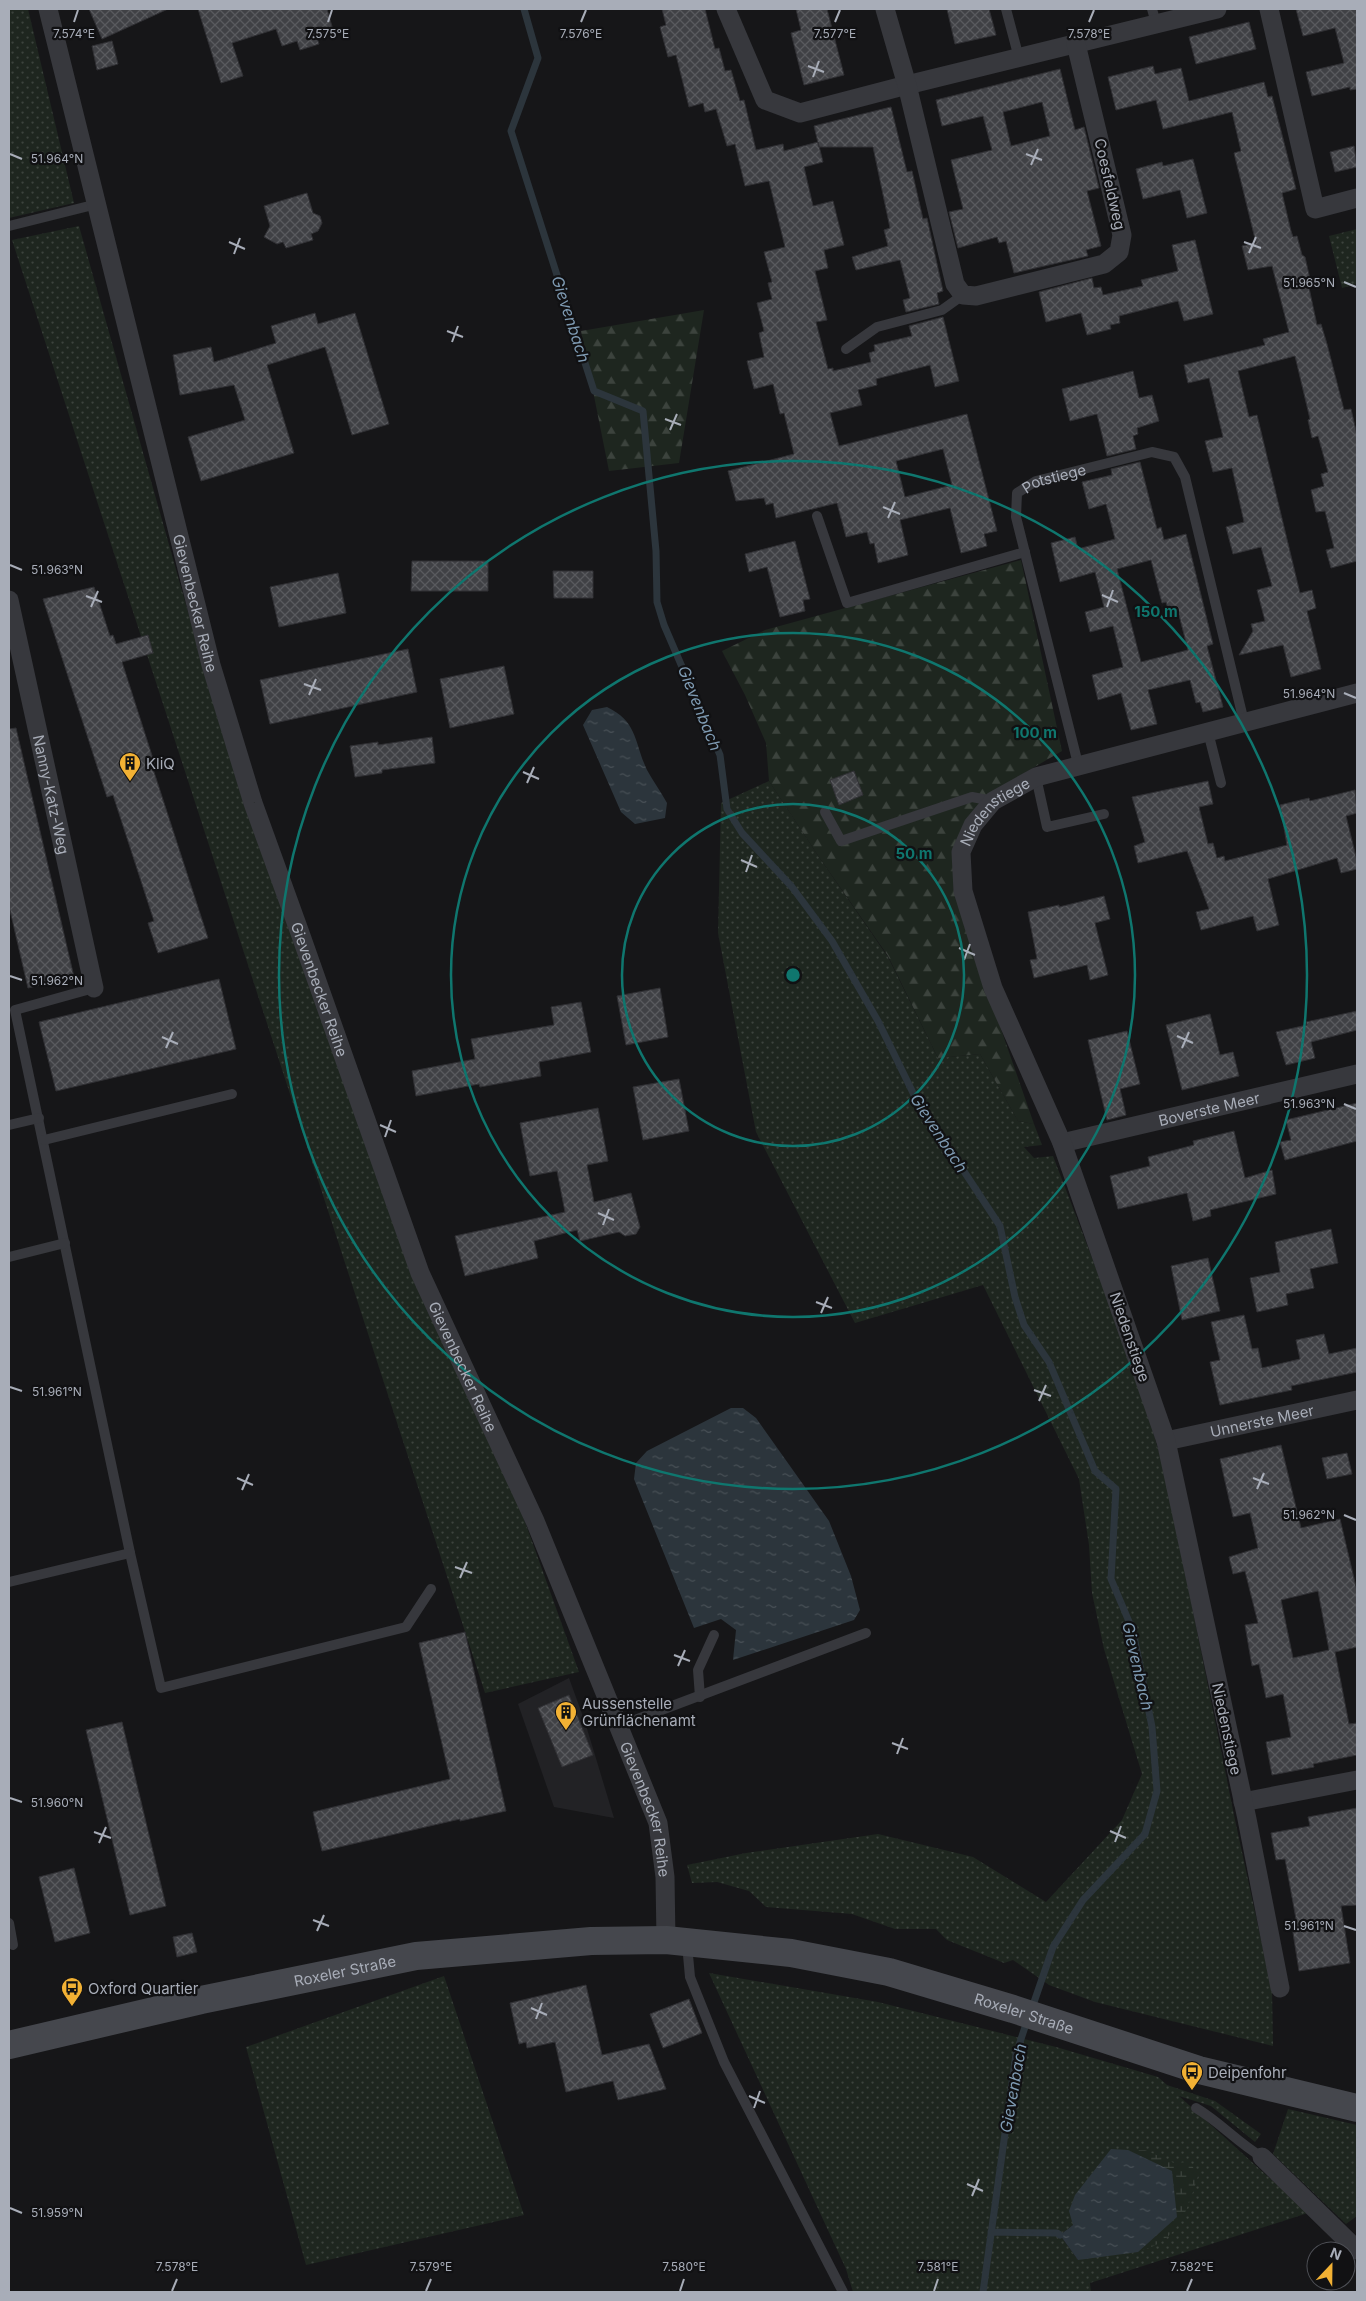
<svg xmlns="http://www.w3.org/2000/svg" width="1366" height="2301" font-family="Inter,sans-serif">
  <defs>
    <pattern id="grass-dots" width="8" height="8" patternUnits="userSpaceOnUse" patternTransform="scale(1.25)"><rect width="8" height="8" fill="#1e261f"/><path d="M2 2h.1M6 6h.1" fill="none" stroke="#3c433d" stroke-width="1.8" stroke-linecap="round"/></pattern>
    <pattern id="forest-firs" width="22" height="20" patternUnits="userSpaceOnUse" patternTransform="scale(1.25)"><rect width="22" height="20" fill="#1e261f"/><path d="M5 1l3.5 6h-7zM16 11l3.5 6h-7z" fill="#3c433d"/></pattern>
    <pattern id="wetland-marsh" width="20" height="14" patternUnits="userSpaceOnUse" patternTransform="scale(1.25)"><rect width="20" height="14" fill="#1e261f"/><path d="M1 5h8M5 5V1M11 12h8M15 12V8" fill="none" stroke="#3c433d"/></pattern>
    <pattern id="water-ripples" width="26" height="14" patternUnits="userSpaceOnUse" patternTransform="scale(1.25)"><rect width="26" height="14" fill="#2c353c"/><path d="M2 4q2-2 4 0t4 0M15 11q2-2 4 0t4 0" fill="none" stroke="#485056"/></pattern>
    <pattern id="building-cross-hatch" width="8" height="8" patternUnits="userSpaceOnUse" patternTransform="scale(1.25)"><rect width="8" height="8" fill="#404145"/><path d="M0 0l8 8M0 8l8-8" fill="none" stroke="#595a5e"/></pattern>
  </defs>
  <rect width="100%" height="100%" fill="#161618"/>
  <path fill="#222225" d="M569,1678L585,1722L614,1818L554,1807L518,1704Z"/>
  <path fill="url(#grass-dots)" fill-rule="evenodd" d="M9,9H28L74,203L9,218Z
    M79,226L190,619L438,1328L506,1469L579,1672L485,1693L12,240Z
    M1357,229V284L1342,288L1329,236Z
    M769,781L819,857L888,957L938,1058L980,1054L1018,1121L1034,1124L1042,1145L1024,1147L1034,1158L1053,1156L1119,1328L1149,1416L1167,1482L1235,1820L1272,1990L1273,2046L1095,2002L1049,1985L1013,1960L1004,1963L947,1940L936,1929H895L852,1914L766,1907L749,1891L717,1882L692,1883L687,1865L746,1853L878,1834L973,1857L1046,1902L1122,1820L1142,1774L1104,1649L1092,1593L1089,1545L1079,1479L983,1285L855,1323L756,1132L718,933L721,803Z
    M709,1973L878,2002L1056,2047L1158,2077L1167,2085L1215,2101L1261,2134L1255,2142L1211,2106L1179,2096L1308,2213L1090,2283L1091,2292H853L846,2269ZM1073,2225L1078,2260L1060,2235Z
    M444,1976L524,2215L306,2265L246,2047Z
    M1288,2109L1357,2125V2216L1346,2224L1273,2154Z"/>
  <path fill="url(#forest-firs)" d="M704,310L679,463L609,471L581,331Z
    M1021,560L1062,751L990,793L955,850L987,989L1034,1124L1018,1121L980,1054L938,1058L888,956L819,857L769,781L766,743L745,695L722,651L765,630Z"/>
  <path fill="url(#wetland-marsh)" d="M1128,2150H1145L1174,2163L1190,2162L1198,2176C1186,2216 1175,2247 1129,2253L1123,2158Z"/>
  <path fill="url(#water-ripples)" d="M607,707C638,722 634,742 647,770C653,781 661,792 667,803L665,818L635,824L621,812L583,725L592,710Z
    M731,1408H743L756,1418L829,1521L851,1576L860,1610L854,1620L733,1660L736,1630L721,1619L694,1628L634,1479L636,1463L647,1451Z
    M1111,2149L1128,2150L1172,2171L1177,2217L1138,2252L1078,2260L1060,2235L1073,2225L1069,2211L1075,2195Z"/>
  <g fill="none" stroke-linecap="round" stroke-linejoin="round">
    <path stroke="#2c353c" stroke-width="7" d="M524,9L538,58L511,131L594,391L643,411L656,551L657,602L664,625L720,755L727,809L742,833L792,887L832,941L878,1021L915,1097L1000,1226L1015,1297L1024,1325L1049,1362L1095,1471L1116,1489L1111,1579L1133,1631L1152,1727L1157,1791L1145,1834L1083,1900L1053,1947L1032,2008
      M991,2232L1057,2233L1060,2235
      M983,2292L1016,2054L1028,2018"/>
  </g>
  <path fill="url(#building-cross-hatch)" stroke="#303034" fill-rule="evenodd" d="M89,9H168L102,39Z
    M198,9H327L333,30L316,35L319,44L300,50L297,41L282,46L276,29L232,43L243,76L221,83Z
    M662,9H705L715,49L719,48L725,71L731,70L740,101L744,100L756,150L783,144L784,151L818,142L823,162L804,167L813,206L833,201L844,245L824,250L828,268L815,271L827,320L816,322L828,369L833,368V371L871,362L869,353L875,351L874,345L912,336L909,326L943,317L959,381L935,387L930,365L876,379L877,385L858,390L862,405L830,413L839,446L967,414L997,531L984,534L987,546L961,553L950,508L900,520L908,555L878,563L874,543L870,544L867,532L846,537L837,503L776,518L773,503L766,505L764,498L736,501L728,471L794,454L784,413L780,414L773,384L754,389L747,361L764,357L759,333L764,331L757,303L772,299L768,283L772,282L764,252L785,247L769,181L745,186L735,144L727,146L716,109L705,112L703,103L689,107L676,55L668,57L660,27L666,25ZM943,449L952,485L905,497L896,461Z
    M796,9H827L844,75L804,85L791,33L801,30Z
    M947,9H989L996,35L955,44Z
    M1296,9H1357V89L1350,90V87L1312,96L1306,72L1344,63L1335,28L1303,36Z
    M1249,22L1256,49L1196,64L1189,37Z
    M112,41L118,64L97,70L92,46Z
    M1153,66L1155,74L1181,68L1189,101L1264,82L1268,97L1272,96L1296,189L1282,193L1291,231L1293,237L1297,236L1302,255L1305,257L1310,279L1308,283L1317,325L1321,324L1327,344L1344,410L1351,409L1357,435V561L1331,568L1326,550L1334,548L1325,511L1316,512L1311,490L1324,486L1321,474L1328,472L1318,436L1312,438L1308,420L1310,419L1295,356L1238,371L1249,417L1257,415L1300,593L1312,590L1316,608L1307,611L1321,669L1291,677L1283,645L1239,655L1253,631L1251,624L1265,621L1257,590L1272,586L1261,547L1233,554L1226,527L1244,522L1232,468L1213,472L1205,441L1223,437L1209,378L1188,383L1184,365L1265,345L1263,339L1289,332L1272,266L1248,270L1242,246L1256,243L1234,153L1241,151L1232,112L1163,129L1156,100L1116,110L1108,77Z
    M1060,69L1075,130L1084,127L1099,188L1087,191L1101,246L1086,250L1088,256L1014,273L1006,241L999,243L997,237L958,248L949,212L963,209L951,160L992,150L983,116L942,126L936,100ZM1042,102L1050,136L1011,146L1003,112Z
    M891,107L907,172L912,171L923,219L927,218L943,291L937,293L939,304L906,312L903,300L910,298L900,260L856,270L852,257L888,246L884,230L890,228L873,147H819L814,126Z
    M1354,146L1357,167L1335,172L1330,152Z
    M1193,159L1207,213L1187,218L1180,190L1143,199L1136,169L1162,162L1163,166Z
    M307,193L313,213L320,216L322,223L318,231L311,234L313,240L286,248L283,242L277,244L264,237L270,226L264,206Z
    M1195,240L1213,314L1184,321L1178,301L1119,316L1120,323L1110,325L1111,329L1087,335L1081,313L1046,322L1039,292L1092,278L1094,288L1101,287L1103,295L1143,286L1141,280L1178,271L1172,245Z
    M315,313L318,324L355,313L389,424L352,435L325,347L267,365L294,453L201,481L188,437L245,420L234,385L180,395L173,355L211,347L214,362L276,343L271,326Z
    M1133,371L1139,398L1152,395L1159,421L1137,428L1138,434L1133,436L1136,449L1107,456L1097,414L1070,421L1062,389Z
    M1140,462L1157,529L1161,527L1164,540L1186,534L1213,644L1207,646L1223,707L1203,712L1200,702L1196,703L1190,680L1148,690L1157,724L1131,730L1121,693L1098,700L1092,675L1123,667L1113,626L1090,632L1085,612L1104,607L1095,572L1060,582L1051,543L1075,537L1078,549L1115,539L1106,504L1089,509L1082,482L1112,475L1111,469ZM1151,560L1162,603L1166,602L1170,617L1179,615L1188,650L1141,662L1117,569Z
    M795,541L810,599L803,600L805,611L780,617L767,567L749,572L745,554Z
    M412,561H488V591H411Z
    M553,571H593V598H554Z
    M338,573L346,613L279,627L270,587Z
    M94,587L110,636L113,635L116,644L148,635L153,653L122,662L156,768L153,769L208,938L158,953L148,923L154,921L113,795L107,797L43,599Z
    M408,649L417,692L270,724L260,680Z
    M504,666L514,714L450,728L440,679Z
    M16,728L74,977L28,988L9,906V729Z
    M432,737L435,763L382,770V773L355,777L350,746L378,742V745Z
    M854,771L863,795L839,805L830,780Z
    M1208,781L1213,804L1199,807L1208,844L1213,843L1217,858L1224,856L1225,861L1287,845L1280,805L1309,798L1310,801L1355,790L1357,813L1346,816L1357,861V869L1341,873L1337,858L1268,879L1279,925L1257,931L1253,916L1201,930L1196,912L1209,909L1187,851L1138,863L1134,846L1145,842L1132,797Z
    M1104,896L1110,919L1095,923L1108,975L1090,980L1087,965L1034,978L1030,960L1037,959L1028,912L1059,905V907Z
    M219,979L236,1049L56,1091L39,1022Z
    M660,988L668,1037L626,1045L617,996Z
    M581,1002L591,1052L539,1062L541,1076L480,1087L479,1084L416,1096L412,1071L475,1059L471,1039L554,1025L551,1007Z
    M1357,1011V1030L1311,1042L1315,1058L1286,1065L1276,1032L1307,1025L1306,1022Z
    M1210,1014L1220,1055L1233,1052L1239,1076L1182,1090L1166,1025Z
    M1127,1031L1140,1084L1120,1089L1126,1115L1107,1120L1088,1040Z
    M679,1079L689,1131L643,1140L633,1087Z
    M1357,1103V1141L1285,1160L1280,1142L1291,1140L1286,1120Z
    M598,1108L608,1161L587,1165L594,1202L631,1193L640,1227L636,1234L625,1236L619,1232L580,1241L577,1230L534,1241L538,1258L465,1276L455,1236L565,1212L557,1171L530,1176L520,1123Z
    M1234,1131L1245,1178L1272,1170L1276,1194L1210,1210L1211,1216L1193,1221L1187,1193L1118,1209L1110,1176L1150,1166L1148,1157L1194,1145L1193,1141Z
    M1331,1229L1338,1263L1310,1269L1314,1288L1286,1294L1288,1305L1257,1312L1250,1278L1280,1272L1275,1242Z
    M1208,1258L1220,1311L1182,1320L1171,1266Z
    M1244,1315L1252,1349L1258,1348L1262,1368L1300,1359L1296,1340L1324,1334L1329,1354L1357,1348V1372L1291,1386L1292,1390L1220,1405L1210,1362L1220,1360L1211,1322Z
    M1281,1445L1301,1528L1340,1519L1357,1591V1647L1335,1652L1349,1724L1357,1723V1755L1313,1764L1314,1767L1272,1775L1266,1742L1291,1737L1283,1694L1266,1698L1259,1664L1252,1666L1245,1625L1258,1623L1245,1571L1233,1574L1229,1557L1258,1548L1250,1513L1233,1517L1220,1459ZM1318,1591L1329,1650L1293,1658L1281,1600Z
    M1347,1453L1352,1474L1327,1479L1322,1458Z
    M465,1632L506,1811L460,1821V1819L322,1851L313,1812L450,1779L419,1643Z
    M569,1695L593,1755L562,1767L538,1708Z
    M122,1722L166,1906L130,1915L86,1730Z
    M1357,1808V1905L1341,1906L1350,1963L1299,1971L1291,1920L1296,1919L1285,1859L1276,1860L1271,1833L1310,1826L1308,1817Z
    M74,1868L90,1933L55,1942L39,1877Z
    M192,1933L197,1952L177,1957L173,1937Z
    M586,1985L602,2055L649,2044L666,2089L618,2100L613,2081L566,2092L555,2042L527,2048L526,2042L519,2044L510,2003Z
    M689,1999L702,2033L663,2048L650,2014Z"/>
  <g fill="none" stroke-linecap="round" stroke-linejoin="round">
    <g stroke="#37383d" stroke-width="10">
      <path d="M1006,9L1019,58"/>
      <path d="M1152,9L1156,23"/>
      <path d="M9,226L97,204"/>
      <path d="M846,349L877,327L942,310L963,295"/>
      <path d="M817,516L847,603L1025,552"/>
      <path d="M1208,732L1221,783"/>
      <path id="s1" d="M1078,764L1016,517L1017,493L1036,481L1152,452L1174,457L1185,477L1244,722"/>
      <path d="M1036,777L1047,827L1104,814"/>
      <path d="M825,812L841,841L972,797L993,801"/>
      <path d="M94,988L15,1010L130,1553L161,1688L406,1627L431,1589"/>
      <path d="M9,1125L39,1118"/>
      <path d="M44,1140L232,1094"/>
      <path d="M9,1257L65,1243"/>
      <path d="M9,1582L130,1553"/>
      <path d="M700,1697L698,1670L714,1635"/>
      <path d="M619,1726L866,1633"/>
      <path d="M9,1923L13,1945"/>
      <path d="M687,1944L690,1977L724,2062L843,2292"/>
      <path d="M1196,2108C1220,2122 1238,2143 1262,2157"/>
    </g>
    <g stroke="#37383d" stroke-width="19">
      <path id="s2" d="M48,9L211,665L253,803L300,933L420,1273L535,1521L658,1823L665,1877L666,1940"/>
      <path d="M726,9L765,100L800,113L907,85L1217,9"/>
      <path d="M885,9L907,85L955,284L963,295L976,296L1104,264L1119,252L1122,235L1076,44"/>
      <path d="M1269,9L1315,209L1357,198"/>
      <path id="s3" d="M9,600L94,988"/>
      <path id="s4" d="M1062,1143L1357,1074"/>
      <path id="s5" d="M1166,1441L1357,1400"/>
      <path d="M1243,1802L1357,1780"/>
      <path id="s6" d="M1280,1988L1247,1819L1166,1441L1062,1143L993,988L963,891L961,852L973,825L993,801L1036,777L1357,693"/>
      <path d="M1262,2157L1357,2250"/>
    </g>
    <path stroke="#45474d" stroke-width="28" id="s7" d="M9,2045L201,2000L416,1956L591,1941L666,1940L791,1953L889,1972L1013,2009L1199,2070L1357,2108"/>
  </g>
  <path fill="none" stroke="#a8adb8" stroke-width="2" d="M74,22L78,10M328,22L332,10M581,22L586,10M835,22L840,10M1089,22L1094,10M808,66L824,72M813,77L819,61M10,154L22,159M1026,154L1042,160M1031,165L1038,149M229,242L245,249M1244,242L1261,248M1249,253L1256,237M234,254L240,238M1344,282L1356,287M447,331L463,337M452,342L458,326M665,419L681,425M670,430L677,414M883,507L900,514M888,518L895,502M10,565L22,570M1102,595L1118,602M86,596L102,602M91,607L98,591M1107,607L1113,590M304,684L321,690M1344,693L1356,698M309,695L316,679M523,772L539,779M527,783L534,767M741,860L757,867M746,872L752,855M959,948L975,955M964,960L970,944M10,976L22,980M1177,1036L1193,1043M162,1037L178,1044M166,1048L173,1032M1182,1048L1189,1032M1344,1104L1356,1109M380,1125L396,1132M385,1137L391,1120M598,1213L614,1220M603,1225L609,1209M816,1302L832,1308M821,1313L828,1297M10,1387L22,1391M1034,1390L1051,1396M1039,1401L1046,1385M237,1478L253,1485M1253,1478L1269,1484M1257,1489L1264,1473M242,1490L249,1474M1344,1515L1356,1520M455,1567L472,1573M460,1578L467,1562M674,1655L690,1661M678,1666L685,1650M892,1743L908,1749M897,1754L903,1738M10,1798L22,1802M1110,1831L1126,1838M94,1832L111,1838M1115,1842L1121,1826M99,1843L106,1827M313,1920L329,1926M1344,1926L1356,1930M317,1931L324,1915M531,2008L547,2015M536,2019L542,2003M749,2096L765,2103M754,2108L760,2091M967,2184L983,2191M972,2196L979,2179M10,2208L22,2213M172,2291L177,2279M426,2291L431,2279M680,2291L684,2279M934,2291L938,2279M1187,2291L1192,2279"/>
  <g fill="none" stroke="#0f766e" stroke-width="2.5">
    <circle cx="793" cy="975" r="171"/>
    <circle cx="793" cy="975" r="342"/>
    <circle cx="793" cy="975" r="514"/>
  </g>
  <defs>
    <g id="building-pin" transform="scale(1.125)"><path d="M0 17L-7.5 6A9.5 9.5 0 1 1 7.5 6Z" fill="#f2b134" stroke="#111113"/><path d="M-4-6H4V6H1V3H-1V6H-4ZM-2.5-4.3h1.7v1.8h-1.7ZM.8-4.3h1.7v1.8H.8ZM-2.5-1h1.7V.8h-1.7ZM.8-1h1.7V.8H.8Z" fill="#111"/></g>
    <g id="bus-pin" transform="scale(1.125)"><path d="M0 17L-7.5 6A9.5 9.5 0 1 1 7.5 6Z" fill="#f2b134" stroke="#111113"/><path d="M-5-6H5V4H4V6H2V4H-2V6H-4V4H-5ZM-3.5-4V0h7V-4ZM-3.5 1.2v1.5H-2V1.2ZM2 1.2v1.5H3.5V1.2Z" fill="#111"/></g>
  </defs>
  <g fill-rule="evenodd">
    <use href="#building-pin" x="130" y="763"/>
    <use href="#building-pin" x="566" y="1712"/>
    <use href="#bus-pin" x="72" y="1988"/>
    <use href="#bus-pin" x="1192" y="2072"/>
  </g>
  <g text-anchor="middle" dominant-baseline="central" stroke-width="4.5" stroke-linejoin="round" paint-order="stroke">
    <g font-size="15" fill="#a8adb8" stroke="#111113">
      <text transform="translate(1110 184) rotate(77)">Coesfeldweg</text>
      <text stroke="none"><textPath href="#s1" startOffset="319">Potstiege</textPath></text>
      <text stroke="none"><textPath href="#s2" startOffset="612">Gievenbecker Reihe</textPath></text>
      <text stroke="none"><textPath href="#s3" startOffset="199">Nanny-Katz-Weg</textPath></text>
      <text stroke="none"><textPath href="#s6" startOffset="1239">Niedenstiege</textPath></text>
      <text stroke="none"><textPath href="#s2" startOffset="1018">Gievenbecker Reihe</textPath></text>
      <text stroke="none"><textPath href="#s4" startOffset="151">Boverste Meer</textPath></text>
      <text transform="translate(1130 1337) rotate(71)">Niedenstiege</text>
      <text stroke="none"><textPath href="#s2" startOffset="1422">Gievenbecker Reihe</textPath></text>
      <text stroke="none"><textPath href="#s5" startOffset="98">Unnerste Meer</textPath></text>
      <text transform="translate(1227 1729) rotate(78)">Niedenstiege</text>
      <text stroke="none"><textPath href="#s2" startOffset="1902">Gievenbecker Reihe</textPath></text>
      <text stroke="none"><textPath href="#s7" startOffset="344">Roxeler Straße</textPath></text>
      <text stroke="none"><textPath href="#s7" startOffset="1034">Roxeler Straße</textPath></text>
    </g>
    <g font-size="15" fill="#a8adb8" stroke="#111113" text-anchor="start">
      <text x="146" y="763">KliQ</text>
      <text x="582" y="1703">Aussenstelle<tspan x="582" dy="17">Grünflächenamt</tspan></text>
      <text x="88" y="1988">Oxford Quartier</text>
      <text x="1208" y="2072">Deipenfohr</text>
    </g>
    <g font-size="16" font-style="italic" fill="#7f9bb3" stroke="#111113">
      <text transform="translate(571 319) rotate(72)">Gievenbach</text>
      <text transform="translate(700 708) rotate(68)">Gievenbach</text>
      <text transform="translate(939 1133) rotate(57)">Gievenbach</text>
      <text transform="translate(1138 1666) rotate(77)">Gievenbach</text>
      <text transform="translate(1013 2088) rotate(-80)">Gievenbach</text>
    </g>
  </g>
  <g font-size="12" text-anchor="middle" fill="#a8adb8" stroke="#111113" stroke-width="4.5" stroke-linejoin="round" paint-order="stroke">
    <text x="1089" y="38">7.578°E</text>
    <text x="74" y="38">7.574°E</text>
    <text x="328" y="38">7.575°E</text>
    <text x="581" y="38">7.576°E</text>
    <text x="835" y="38">7.577°E</text>
    <text x="57" y="163">51.964°N</text>
    <text x="1309" y="287">51.965°N</text>
    <text x="57" y="574">51.963°N</text>
    <text x="1309" y="698">51.964°N</text>
    <text x="57" y="985">51.962°N</text>
    <text x="1309" y="1108">51.963°N</text>
    <text x="57" y="1396">51.961°N</text>
    <text x="1309" y="1519">51.962°N</text>
    <text x="57" y="1807">51.960°N</text>
    <text x="1309" y="1930">51.961°N</text>
    <text x="57" y="2217">51.959°N</text>
    <text x="177" y="2271">7.578°E</text>
    <text x="431" y="2271">7.579°E</text>
    <text x="684" y="2271">7.580°E</text>
    <text x="938" y="2271">7.581°E</text>
    <text x="1192" y="2271">7.582°E</text>
  </g>
  <circle cx="793" cy="975" r="8" fill="#0f766e" stroke="#111113" stroke-width="2.5"/>
  <g font-size="15" text-anchor="middle" font-weight="bold" fill="#0f766e" stroke="#111113" stroke-width="4.5" stroke-linejoin="round" paint-order="stroke">
    <text x="1156" y="617">150 m</text>
    <text x="1035" y="738">100 m</text>
    <text x="914" y="859">50 m</text>
  </g>
  <rect width="1366" height="2301" fill="none" stroke="#a8adb8" stroke-width="20"/>
  <g transform="translate(1331 2266) rotate(22)"><circle r="24" fill="#111113" stroke="#4d4f55"/>
  <path d="M0-4L9 19L0 12L-9 19Z" fill="#f2b134"/>
  <text y="-8" font-size="14" font-weight="bold" text-anchor="middle" fill="#a8adb8">N</text>
  </g>
</svg>
